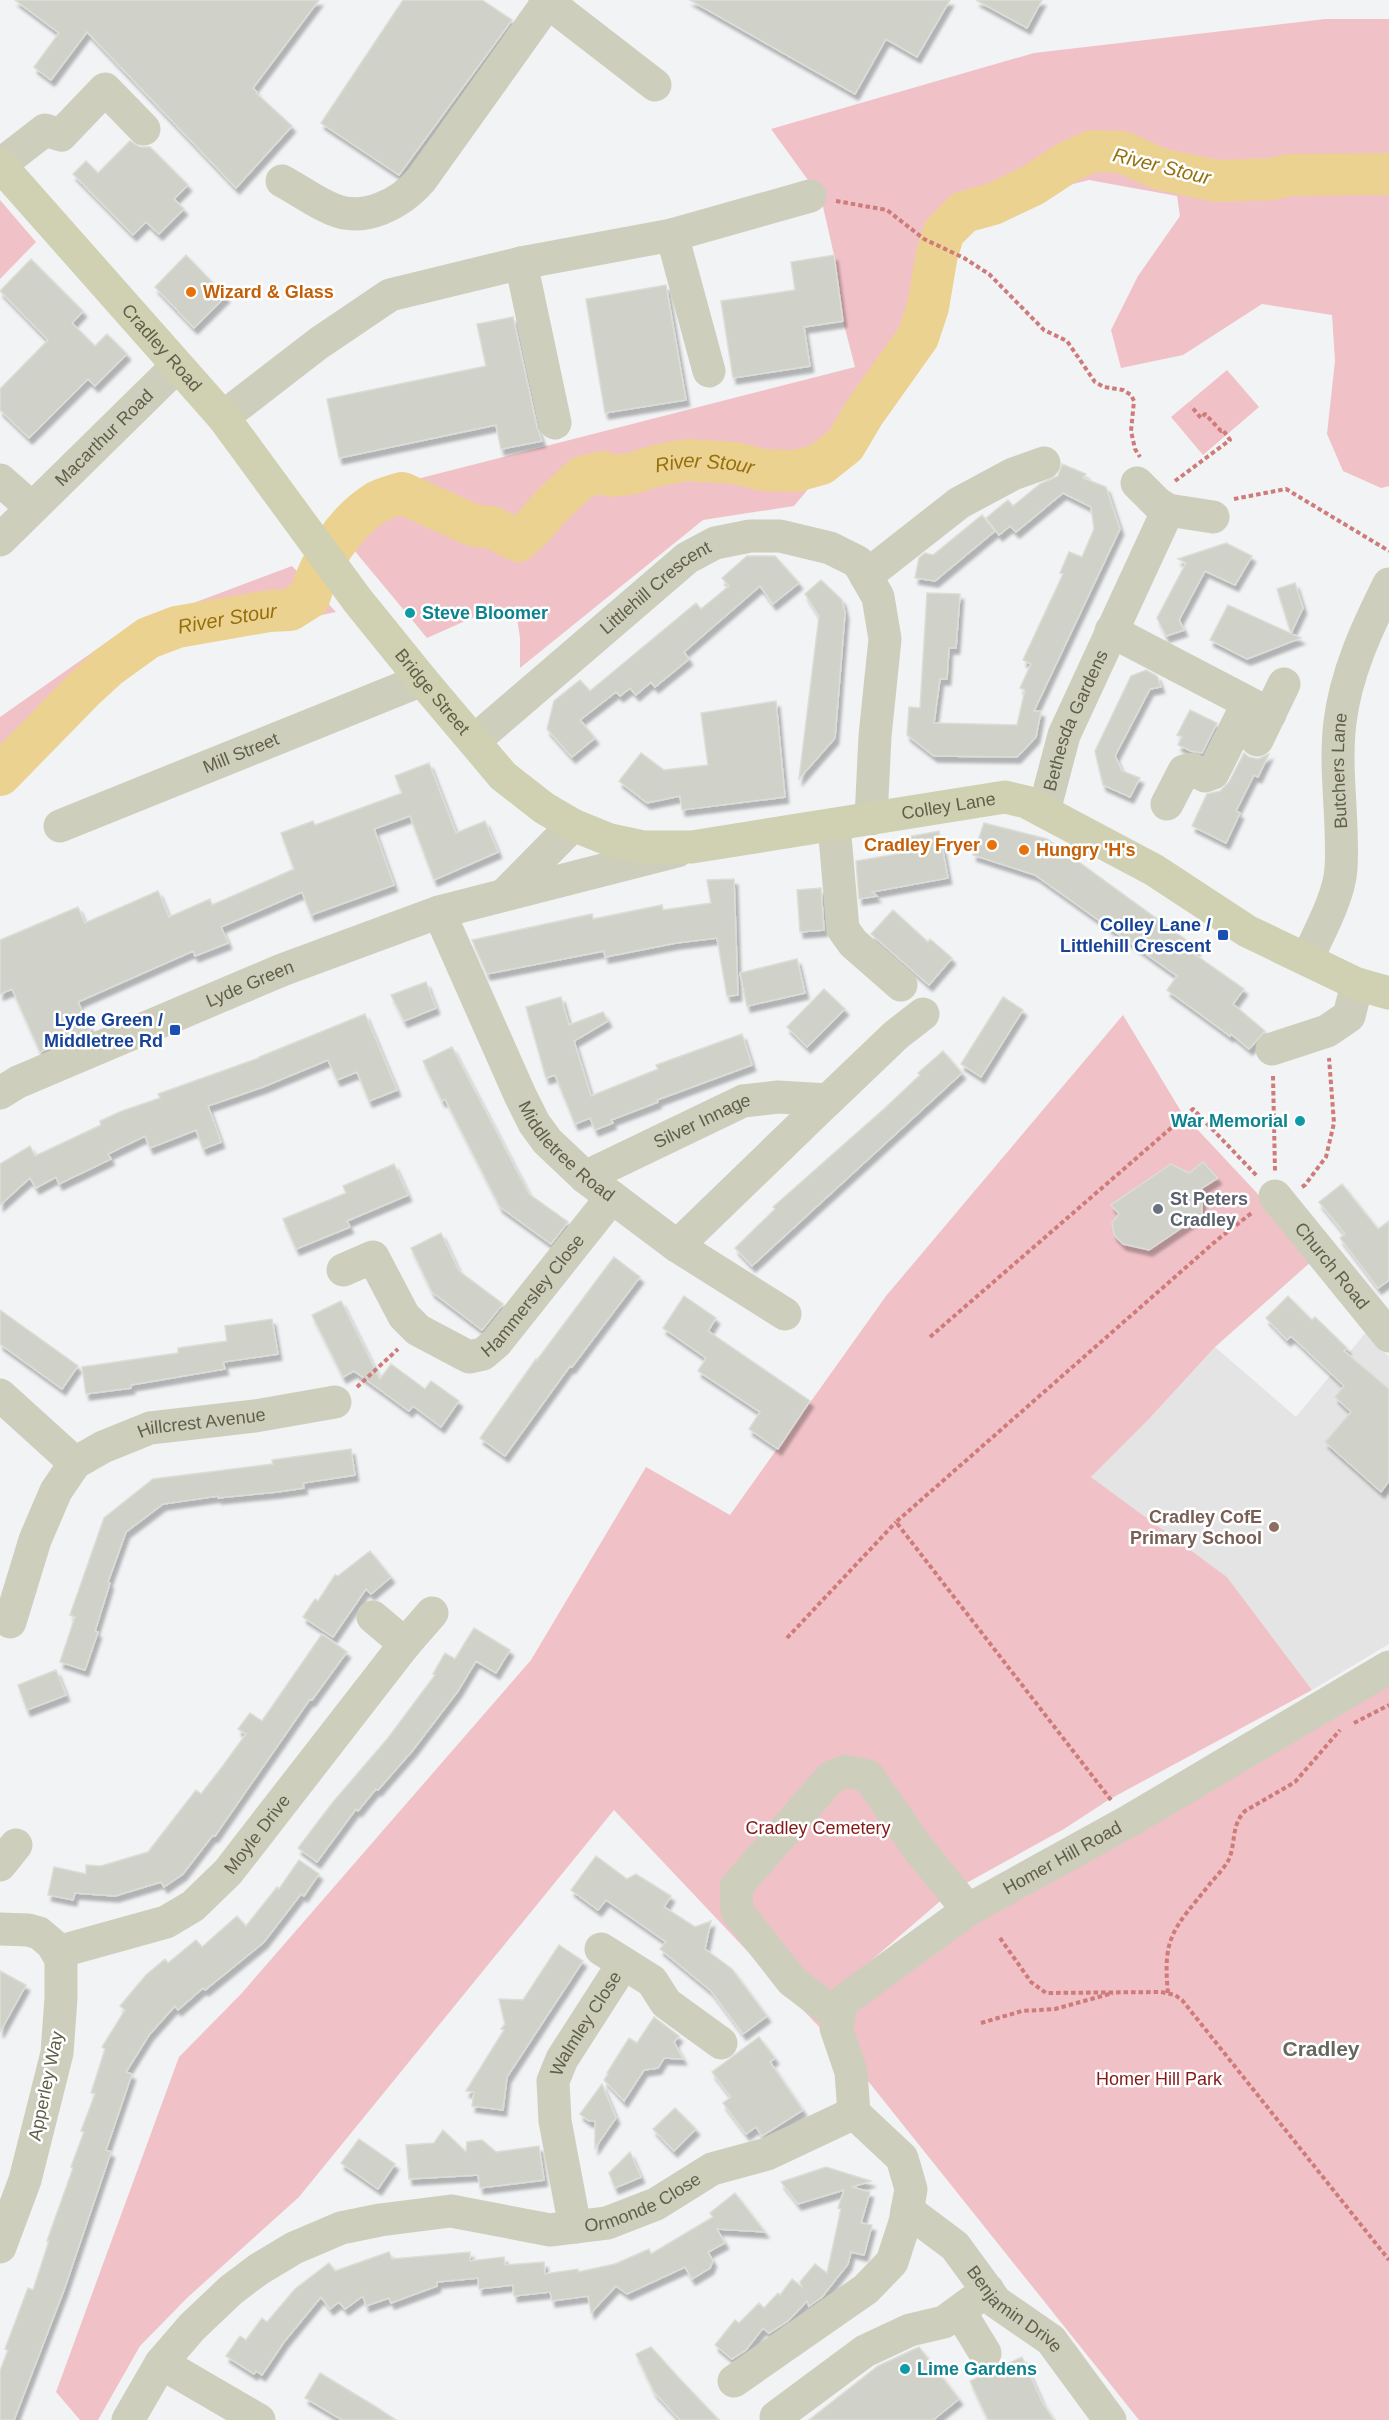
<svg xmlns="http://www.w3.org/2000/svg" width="1389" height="2420" font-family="Helvetica,sans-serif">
  <defs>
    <filter id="shadow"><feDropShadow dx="3.5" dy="6" stdDeviation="1.5" flood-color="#0004"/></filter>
  </defs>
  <rect width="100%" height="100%" fill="#f2f3f4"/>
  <path fill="#e4e4e5" d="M1367,1331L1389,1357V1644L1312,1690L1227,1577L1091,1477L1149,1419L1215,1347L1296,1417Z"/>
  <path fill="#f0c2c7" d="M1325,19H1389V486L1381,488L1343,471L1327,434L1335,361L1332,315L1262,304L1183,355L1121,368L1111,330L1138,276L1180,216L1177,196L1089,180L964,212L944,232L937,254L928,307L918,337L864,413L845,445L794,506L703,520L520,668V638L517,618L481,614L427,638L329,520L370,491L855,367L843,321L834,255L821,198L771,129L1034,53Z
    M0,200L36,242L0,279Z
    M1227,370L1259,407L1203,455L1171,417Z
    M292,566L336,612L147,652L39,757L0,787V717L127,628Z
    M1123,1015L1182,1113L1256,1192L1313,1260L1215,1347L1149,1419L1091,1477L1227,1577L1312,1690L1110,1799L1064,1829L952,1891L830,1996L822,2030L614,1810L299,2197L187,2298L140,2346L98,2420H80L56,2392L179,2057L241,1994L531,1660L646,1467L730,1515L886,1296Z
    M1389,1685V2420H1139L852,2061V2007L980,1916Z"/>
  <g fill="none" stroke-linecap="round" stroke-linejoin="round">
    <path stroke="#ecd290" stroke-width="42" id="s1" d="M0,775L84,689L108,667L148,638L177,627L269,611L290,610L309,598C320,562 343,524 375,503C383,498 393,496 402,493L475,526L492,527L518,541L534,526L552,505L582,477L603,472L612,476L630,474L659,465L687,460L735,463L763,470L796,471L821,464L845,445L864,413L918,337L928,307L937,254L944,232L964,212L993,204L1033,185L1068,162L1092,151L1122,152L1160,169L1217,181L1272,179L1289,175L1389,174"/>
  </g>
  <path fill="#d0d1c9" stroke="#dbddd6" stroke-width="1.5" filter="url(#shadow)" d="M15,0H319L253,88L257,92L256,93L292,126L236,188L87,32L51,80L34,67L59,33Z
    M403,0H482L512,20L399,175L321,123Z
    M690,0H950L917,57L886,39L855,94Z
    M976,0H1042L1027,28Z
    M130,141L140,147H150L188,185L174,199L184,209L159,234L146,222L133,235L73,174L86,161L98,173Z
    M186,255L226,296L194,328L155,287Z
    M834,255L843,321L804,327L810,366L733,378L721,301L795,290L791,262Z
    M31,259L83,311L72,323L95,346L107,334L127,354L95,386L88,379L29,438L0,410V389L48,340L0,291Z
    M666,285L686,400L605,413L586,299Z
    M513,317L537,427L542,441L501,449L496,425L339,458L327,399L486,366L477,324Z
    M1062,464L1086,474L1083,478L1106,487L1120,529L1034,711H1041L1036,737L1017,757L934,756L907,735L909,707L920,708L927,593L960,594L956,648H949L947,679H940L934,723L1017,725L1025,690L1020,688L1031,664L1023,660L1063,574L1060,573L1069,552L1082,557L1094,529L1091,507L1063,493L1016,532L1010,526L999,535L986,518L1008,500L1013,506L1040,484L1058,476Z
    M982,515L995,531L935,581L915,578L919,558L925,553L933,555Z
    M1226,543L1252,556L1235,585L1205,571L1179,620L1184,630L1166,636L1157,618L1186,563L1178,559Z
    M747,556H775L799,583L773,604L760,586L684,652L689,659L655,687L651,682L636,695L630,688L620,696L616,692L580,720L595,738L572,757L547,729L554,701L580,680L590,691L696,603L701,609L729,586L722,578Z
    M821,580L842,600L845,613L835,738L799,779L819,616L805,594Z
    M1295,583L1303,608L1291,633L1277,589Z
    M1228,605L1301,638L1247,659L1210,640Z
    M1146,670L1157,676L1161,687L1150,689L1115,756L1122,771L1140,778L1130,797L1103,785L1095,751L1131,676Z
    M776,701L785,797L682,810L680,796L647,803L619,781L641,753L664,770L708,765L701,713Z
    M1190,710L1217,723L1202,753L1191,751L1178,745L1182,737L1177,735Z
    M1244,753L1249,757L1258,759L1269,754L1258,777L1254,775L1236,811L1240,813L1226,843L1192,826L1207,794L1220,791L1229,782Z
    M429,763L456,833L485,821L498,852L434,880L410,816L374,829L394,885L311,915L302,892L221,927L228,943L195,956L193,951L78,1002L91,1030L40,1052L12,989L0,994V940L78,907L85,923L158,891L169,917L210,899L212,905L294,869L281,833L313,821L315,825L402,793L395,776Z
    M984,823L1047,839L1197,948L1193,953L1244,989L1233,1004L1265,1031L1249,1049L1231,1034L1230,1036L1167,990L1177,976L1035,875L973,855Z
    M939,831L948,878L872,892L877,896L859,899L856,861L903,853L901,838Z
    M734,879L738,995L727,996L717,938L676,943L605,957L604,951L487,974L472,940L592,914L593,919L662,905L663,910L711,903L707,880Z
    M821,888L824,930L800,932L797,890Z
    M893,910L928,942L930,939L952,958L929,985L871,934Z
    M797,959L805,993L747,1006L740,973Z
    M426,982L436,1008L404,1021L391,995Z
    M824,989L845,1009L807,1047L787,1027Z
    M561,997L569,1025L603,1012L608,1021L574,1041L591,1096L658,1069L656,1065L742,1034L752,1065L657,1100L658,1102L611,1120L613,1123L595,1130L590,1118L575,1124L555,1075L546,1078L526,1007Z
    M1003,997L1023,1010L981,1077L961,1064Z
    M365,1014L397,1090L369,1101L357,1072L337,1080L328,1060L263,1087L208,1106L221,1142L203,1149L196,1130L150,1148L145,1136L108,1154L111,1159L59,1184L56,1177L36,1188L30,1178L0,1205V1164L30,1146L35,1156L101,1125L100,1121L122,1111L160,1098L158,1094L259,1058V1057Z
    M452,1047L529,1194L568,1222L551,1244L500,1207L445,1099L442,1101L423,1061Z
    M943,1051L962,1073L752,1266L735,1248L775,1209L773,1207L885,1108L920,1075L918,1073Z
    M1203,1162L1218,1178L1202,1188V1214L1149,1250L1123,1244L1114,1235L1112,1223L1119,1214L1111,1205L1171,1164L1189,1173Z
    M394,1164L408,1195L347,1221L350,1227L296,1249L283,1219L346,1193L343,1186Z
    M1342,1184L1378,1229L1389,1221V1280L1378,1288L1340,1238L1345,1234L1319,1202Z
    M441,1233L459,1271L503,1304L482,1330L432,1292L411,1248Z
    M614,1257L640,1277L572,1367L570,1366L505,1456L480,1438L536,1359L537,1360Z
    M684,1296L716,1318L708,1331L810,1401L778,1449L749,1429L760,1412L698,1371L706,1358L663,1328Z
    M1288,1296L1312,1320L1315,1317L1347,1348L1344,1351L1389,1389V1481L1381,1492L1325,1442L1351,1412L1335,1397L1344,1386L1291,1336L1287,1340L1266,1318Z
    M341,1301L380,1379L391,1364L425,1389L431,1381L459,1401L441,1427L413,1406L409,1411L354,1371L343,1377L312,1315Z
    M0,1310L78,1366L62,1389L0,1344Z
    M272,1319L278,1354L223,1362L225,1369L131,1385V1388L86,1394L82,1367L178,1353V1348L227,1341L225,1326Z
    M351,1449L355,1475L303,1483L304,1488L277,1492L218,1498V1496L163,1504L126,1532L108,1582L110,1583L95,1631L98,1632L85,1670L60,1662L75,1617L70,1615L104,1518L153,1479L273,1464L272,1460Z
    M370,1551L391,1577L371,1594L366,1589L333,1637L303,1617L315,1599L318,1601L335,1575L338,1576Z
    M474,1628L510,1650L496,1673L476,1661L458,1691L413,1750L378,1790L376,1789L358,1811L356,1809L317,1862L298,1848L333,1802L388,1738L435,1675L433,1674L445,1653L455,1659Z
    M322,1634L347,1652L312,1700L310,1699L215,1836L213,1835L183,1874L164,1887L161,1882L115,1896L75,1893L73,1900L48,1895L54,1867L86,1874V1865L101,1866L148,1852L196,1790L201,1794L222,1767L246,1734L238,1729L250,1713L262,1721Z
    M56,1670L66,1695L27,1710L18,1685Z
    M596,1856L627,1879L636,1874L671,1896L664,1907L695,1927L711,1921L705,1949L732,1969L767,2016L743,2034L711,1991L660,1949L666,1942L606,1900L598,1910L571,1890Z
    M299,1860L319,1874L304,1896L301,1894L264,1942L236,1965L205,1990L203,1988L178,2010L175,2006L149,2035L126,2072L132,2074L106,2150L111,2152L64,2290L14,2420H0V2371L8,2350L5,2349L28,2288L33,2290L49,2241H47L73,2168L71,2167L84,2132L81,2131L95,2094L91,2093L105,2049L102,2047L125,2010L120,2006L146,1975L165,1959L168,1963L196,1940L202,1947L237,1916L246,1926L277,1887L279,1889Z
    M559,1945L583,1961L507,2077L503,2110L472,2106L474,2092L466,2091L504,2030L501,2029L505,2024L499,1999L523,2000Z
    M0,1971L26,1985L0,2032Z
    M654,2017L679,2036L674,2042L683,2059L664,2058L658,2068L644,2070L624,2101L604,2080L608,2074L607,2073L629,2038L637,2043Z
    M759,2037L775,2058L770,2062L803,2110L762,2136L756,2127L746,2134L723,2103L731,2097L712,2072Z
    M602,2084L616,2118L595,2148V2121H589L580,2114Z
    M675,2108L696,2129L674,2151L653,2129Z
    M443,2130L466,2152L467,2142L482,2140L496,2152L539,2146L544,2180L480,2188L478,2175L409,2179L406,2145L434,2143Z
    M359,2139L395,2164L378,2189L341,2163Z
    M630,2152L641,2177L615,2188L609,2173Z
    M826,2167L871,2181L852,2187L870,2192L861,2223L872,2225L864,2255L851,2252L848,2264L822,2297L809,2306L807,2301L788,2321L769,2333L763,2328L746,2350L732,2359L715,2345L735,2320L739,2323L759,2303L764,2308L778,2293L780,2295L792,2279L802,2287L800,2282L815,2264L827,2273L841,2209L838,2208L844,2190L798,2204L781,2182Z
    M735,2193L765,2232L717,2229L725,2243L708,2252L713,2261L710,2268L692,2279L685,2267L627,2294L616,2286L591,2313L588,2296L552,2301L550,2292L514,2296L513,2285L479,2289L478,2278L437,2282V2286L391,2303L389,2298L366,2306L363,2296L345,2309L339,2302L330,2309L321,2297L284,2342L262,2375L256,2371L254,2374L226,2356L240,2336L246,2340L262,2318L267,2322L295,2289L329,2263L335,2271L389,2252L392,2259L470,2252V2261L504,2257L505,2265L544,2262L545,2274L578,2269V2272L615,2264L649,2249L651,2254L713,2217L710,2213Z
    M651,2347L678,2377L719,2420H680L654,2392L636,2354Z
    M919,2347L959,2399L933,2420H809L878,2366Z
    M1022,2357L1042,2402L1054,2420H988L970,2381Z
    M320,2373L373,2405L396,2420H342L305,2398Z"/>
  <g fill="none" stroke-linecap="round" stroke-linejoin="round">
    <path stroke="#ce7b7a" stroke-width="4" stroke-dasharray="4.5 3" stroke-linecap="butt" d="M836,201L887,210L924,239L964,258L989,274L1044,330L1067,341L1095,382L1104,387L1123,390L1131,395L1134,401L1131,431L1135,449L1140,457
      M1175,481L1230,440L1223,430L1221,431L1205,414L1201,418L1191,406
      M1234,499L1286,489L1389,551
      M1273,1076L1275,1171
      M1302,1187L1305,1185L1326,1157L1334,1123L1329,1058
      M930,1337L1193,1109L1258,1177
      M357,1387L398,1349
      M787,1638L896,1522
      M1354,1723L1389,1705
      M1111,1800L896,1522L1217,1240L1253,1212
      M1000,1938L1031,1982L1046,1993L1161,1992L1175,1995L1182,2000L1389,2260
      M1168,1993C1162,1935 1175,1928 1209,1885C1215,1877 1225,1868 1229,1859C1236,1842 1231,1825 1245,1811L1295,1782L1340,1730
      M981,2023L1022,2011L1055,2009L1113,1993"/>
    <g stroke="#cecebd" stroke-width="33">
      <path d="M545,0L655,85"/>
      <path d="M0,165L45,130L61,135L105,89L144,129"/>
      <path d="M282,181C299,190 315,202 332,209C364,223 400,204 421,180L548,2"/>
      <path d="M672,235L709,371"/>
      <path d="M521,263L555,423"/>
      <path d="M223,417L319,343L390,295L521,263L672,235L810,196"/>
      <path d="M0,480L32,508"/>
      <path d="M1137,483L1157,503L1168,510"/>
      <path id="s2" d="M0,540L177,366"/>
      <path d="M866,576L959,503L1013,474L1044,463"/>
      <path d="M1111,631L1270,714"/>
      <path d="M1257,740L1284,684"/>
      <path id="s3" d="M474,741L687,558L715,543L750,536H780L830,548L858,562L878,597L885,639L875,736L871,819"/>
      <path d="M1167,804L1184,771L1192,769L1205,776L1213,773L1248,703"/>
      <path id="s4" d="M1044,811L1064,735L1168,510L1213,517"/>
      <path d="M834,825L843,929L853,943L901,985"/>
      <path id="s5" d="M60,826L422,680"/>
      <path d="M507,892L573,825"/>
      <path id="s6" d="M439,912L520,1095L534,1123L547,1141L585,1177L677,1246L785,1314"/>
      <path id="s7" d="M1307,959C1319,933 1339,897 1341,869C1344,820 1334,771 1340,722C1346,673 1367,628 1389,584"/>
      <path d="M1272,1049L1327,1031L1349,1016L1357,984"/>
      <path id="s8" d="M0,1093L18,1082L282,970L439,912L677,851"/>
      <path id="s9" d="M585,1177L743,1101L778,1097L828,1100L896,1035L923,1014"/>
      <path id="s10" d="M1275,1196L1389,1336"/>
      <path d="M677,1246L828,1100"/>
      <path id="s11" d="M343,1270L373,1257L404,1316L418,1330L469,1357L483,1354L496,1343L612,1197"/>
      <path id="s12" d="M0,1395L75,1463L103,1447L150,1428L255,1416L335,1402"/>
      <path d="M373,1617L405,1644"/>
      <path d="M10,1622L35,1540L56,1491L75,1463"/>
      <path d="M0,1865L16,1845"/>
      <path d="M0,1929L28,1930L39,1933L52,1944L61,1959V1998L57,2053L25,2180L0,2247"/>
      <path d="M601,1949L652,1981L666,2003L721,2043"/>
      <path id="s13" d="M58,1952L166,1922L193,1906L228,1872L405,1644L432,1613"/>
      <path d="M839,2017L792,1981L737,1911L736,1887L831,1777L846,1771L868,1776L917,1847L968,1910"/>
      <path id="s14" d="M854,2113L851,2072L836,2028L842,2002L968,1910L1129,1821L1389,1667"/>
      <path id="s15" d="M907,2210L955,2246L996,2302L1051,2340L1110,2420"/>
      <path id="s16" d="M575,2227L555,2121L553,2081L562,2059L623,1964"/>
      <path d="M960,2312L985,2353"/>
      <path d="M161,2363L259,2420"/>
      <path d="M734,2381L866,2289L892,2262L905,2222L911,2189L902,2158L854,2113"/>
      <path d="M776,2417L865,2351L910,2330L944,2322L988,2290"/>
      <path id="s17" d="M128,2420L161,2363L192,2327L231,2290L259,2269L294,2248L341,2228L380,2220L451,2211L550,2230L607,2223L656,2204L712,2169L767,2154L854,2113"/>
    </g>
    <path stroke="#d0d0b2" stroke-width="33" id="s18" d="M0,165L223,417L358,601L422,680L503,776L544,808L573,825L610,840L643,847H692L1005,797L1026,802L1154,870L1247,931L1357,984L1389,993"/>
  </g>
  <g fill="#e8710a" stroke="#fff" stroke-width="2">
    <circle cx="191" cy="292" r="6"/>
    <circle cx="992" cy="845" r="6"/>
    <circle cx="1024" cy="850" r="6"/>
  </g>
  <g fill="#0f9aa8" stroke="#fff" stroke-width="2">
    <circle cx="410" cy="613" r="6"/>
    <circle cx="1300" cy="1121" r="6"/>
    <circle cx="905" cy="2369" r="6"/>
  </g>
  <g fill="#1a4fb4" stroke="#fff" stroke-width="2">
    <rect x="1217" y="929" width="12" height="12" rx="3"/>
    <rect x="169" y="1024" width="12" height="12" rx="3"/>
  </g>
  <circle fill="#6b7280" stroke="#fff" stroke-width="2" cx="1158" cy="1209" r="6"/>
  <circle fill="#8d6e63" stroke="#fff" stroke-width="2" cx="1274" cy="1527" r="6"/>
  <g text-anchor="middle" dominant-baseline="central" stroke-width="5" stroke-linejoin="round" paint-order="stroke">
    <g font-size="18" font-weight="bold" fill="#c56008" stroke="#fff" text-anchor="start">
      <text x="203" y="292">Wizard &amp; Glass</text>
      <text x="980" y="845" text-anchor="end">Cradley Fryer</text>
      <text x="1036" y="850">Hungry 'H's</text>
    </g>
    <g font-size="18" fill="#605f49" stroke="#fff">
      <text stroke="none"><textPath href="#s18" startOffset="244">Cradley Road</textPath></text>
      <text stroke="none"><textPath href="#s2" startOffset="146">Macarthur Road</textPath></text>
      <text stroke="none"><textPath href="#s3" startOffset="238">Littlehill Crescent</textPath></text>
      <text stroke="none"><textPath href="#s18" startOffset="682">Bridge Street</textPath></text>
      <text stroke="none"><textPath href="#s4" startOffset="96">Bethesda Gardens</textPath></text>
      <text stroke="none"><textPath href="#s5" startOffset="195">Mill Street</textPath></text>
      <text stroke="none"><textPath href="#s7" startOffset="195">Butchers Lane</textPath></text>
      <text stroke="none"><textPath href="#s18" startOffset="1260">Colley Lane</textPath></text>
      <text stroke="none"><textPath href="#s8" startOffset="273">Lyde Green</textPath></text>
      <text stroke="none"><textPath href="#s9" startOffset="130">Silver Innage</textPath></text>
      <text stroke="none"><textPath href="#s6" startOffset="274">Middletree Road</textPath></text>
      <text stroke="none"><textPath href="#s10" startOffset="90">Church Road</textPath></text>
      <text stroke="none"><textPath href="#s11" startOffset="268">Hammersley Close</textPath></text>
      <text stroke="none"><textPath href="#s12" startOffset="236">Hillcrest Avenue</textPath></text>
      <text stroke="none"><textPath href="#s13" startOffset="240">Moyle Drive</textPath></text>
      <text stroke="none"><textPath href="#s14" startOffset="378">Homer Hill Road</textPath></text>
      <text stroke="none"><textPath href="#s16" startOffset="214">Walmley Close</textPath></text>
      <text transform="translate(46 2086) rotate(-78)">Apperley Way</text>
      <text stroke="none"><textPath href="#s17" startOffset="604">Ormonde Close</textPath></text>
      <text stroke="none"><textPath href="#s15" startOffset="148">Benjamin Drive</textPath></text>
    </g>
    <g font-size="18" font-weight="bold" fill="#0d838f" stroke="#fff" text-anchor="start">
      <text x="422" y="613">Steve Bloomer</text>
      <text x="1288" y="1121" text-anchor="end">War Memorial</text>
      <text x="917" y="2369">Lime Gardens</text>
    </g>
    <g font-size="18" font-weight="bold" fill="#164399" stroke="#fff" text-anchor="end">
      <text x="1211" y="925">Colley Lane /<tspan x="1211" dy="21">Littlehill Crescent</tspan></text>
      <text x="163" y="1020">Lyde Green /<tspan x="163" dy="21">Middletree Rd</tspan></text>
    </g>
    <g font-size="18" font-weight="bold" fill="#5b616d" stroke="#fff" text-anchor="start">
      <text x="1170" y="1199">St Peters<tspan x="1170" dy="21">Cradley</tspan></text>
    </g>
    <g font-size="18" font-weight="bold" fill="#785e54" stroke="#fff" text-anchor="end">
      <text x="1262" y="1517">Cradley CofE<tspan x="1262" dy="21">Primary School</tspan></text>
    </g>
    <g font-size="18" fill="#831918" stroke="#fff">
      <text x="818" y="1828">Cradley Cemetery</text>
      <text x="1159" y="2079">Homer Hill Park</text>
    </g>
    <g font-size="20" font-style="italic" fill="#97700e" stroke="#fff">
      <text transform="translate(1162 166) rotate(14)">River Stour</text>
      <text stroke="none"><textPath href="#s1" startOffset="860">River Stour</textPath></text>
      <text stroke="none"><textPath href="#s1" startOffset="284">River Stour</textPath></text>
    </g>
    <g font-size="21" font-weight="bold" fill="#66675e" stroke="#fff">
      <text x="1321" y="2048">Cradley</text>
    </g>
  </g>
</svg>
